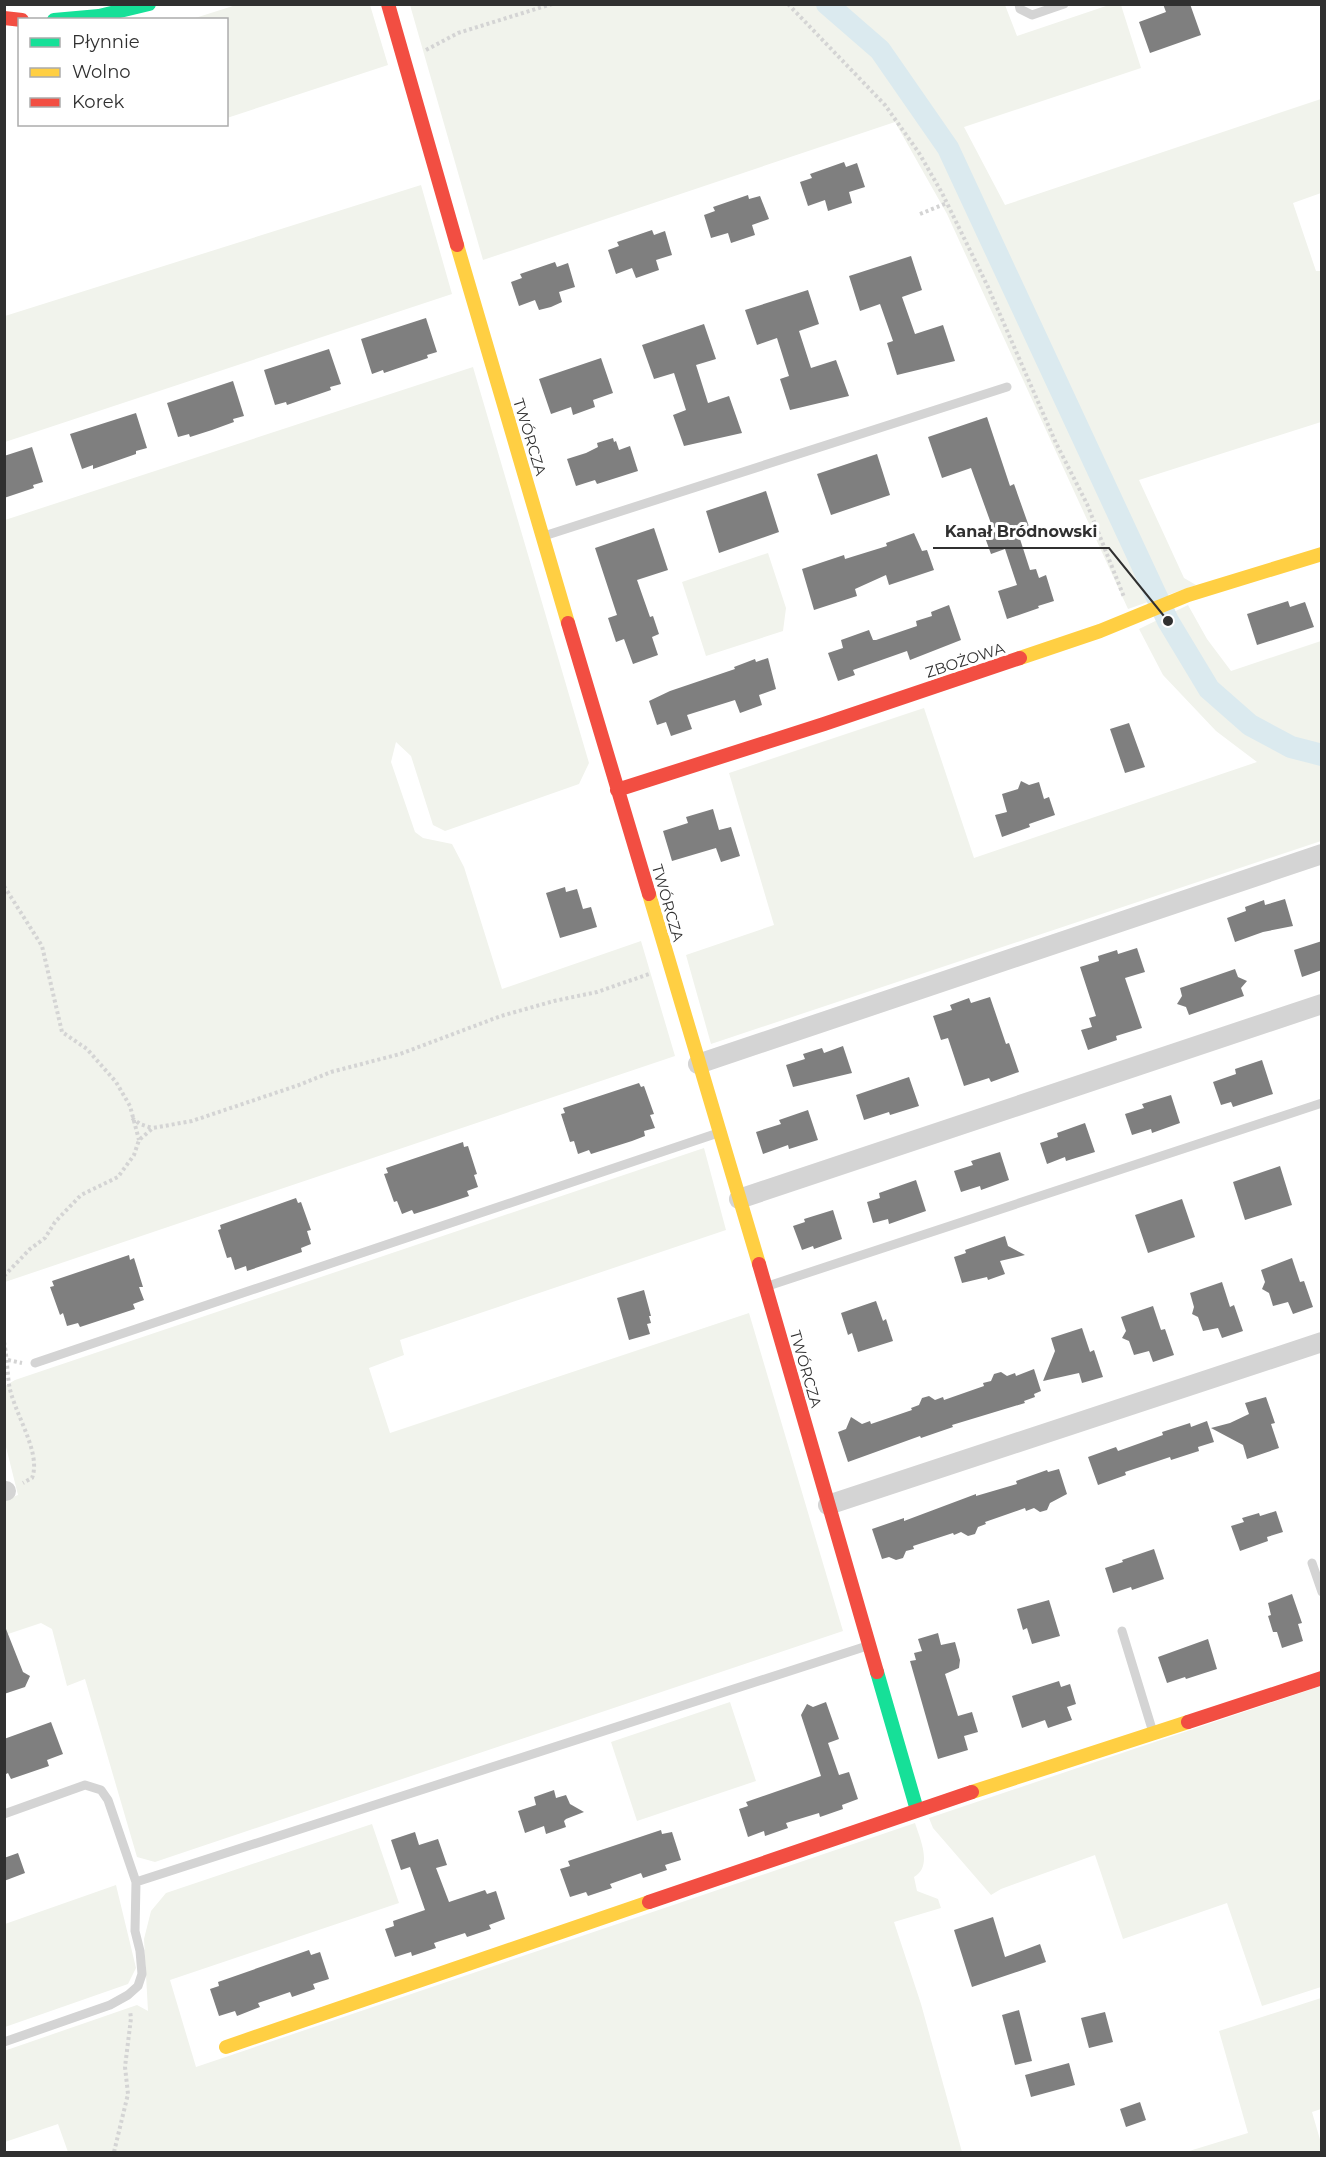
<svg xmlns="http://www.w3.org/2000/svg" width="1326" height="2157" font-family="Montserrat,sans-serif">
  <rect width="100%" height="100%" fill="#fff"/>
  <path fill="#f1f3ec" d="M236,5H370L388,65L227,118L226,20L192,19Z
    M410,5H1005L1017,36L1109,5H1121L1141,68L964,127L1005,205L1321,99V193L1293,203L1316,271H1321V422L1139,480L1184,578L1196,585L1128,609L947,214L895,122L483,260Z
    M421,185L452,294L5,442V316Z
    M473,367L589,763L579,784L445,831L433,825L411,756L396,742L391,762L415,832L423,838L452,844L464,867L502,989L641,941L675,1056L5,1282V520Z
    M768,553L786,608L783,631L706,656L682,582Z
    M1188,605L1207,639L1231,671L1321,641V841L711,1044L686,955L774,925L729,773L924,708L974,858L1257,762L1216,731L1163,675L1139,629Z
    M704,1148L726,1230L400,1340L404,1355L369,1368L390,1433L749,1313L843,1631L155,1862L137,1857L85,1679L67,1686L52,1629L41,1623L5,1635L4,1500L18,1495L4,1439L5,1386L15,1380Z
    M1321,1686V1987L1262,2006L1227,1903L1123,1939L1095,1855L1001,1889L991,1895L933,1828L929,1818Z
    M730,1702L756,1781L637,1821L611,1742Z
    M915,1823C920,1839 933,1866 914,1877L917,1891L938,1899L941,1908L894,1922L921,2004L962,2152H68L58,2124L5,2142L4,2051L137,2005L148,2011L144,1939L151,1911L166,1893L372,1824L399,1903L170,1980L196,2067Z
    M116,1885L136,1968L128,1984L5,2027V1924Z
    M1321,1998V2109L1312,2112L1321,2143V2152H1186L1248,2133L1219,2031Z"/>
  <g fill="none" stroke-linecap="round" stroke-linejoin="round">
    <path stroke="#dbeaef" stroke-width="22" d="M827,4L880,50L948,148L1168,621L1209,689L1250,725L1291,747L1322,755"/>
  </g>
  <path fill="#7f7f7f" d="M1163,4H1190L1201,35L1150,53L1139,22L1166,12Z
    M844,162L846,167L857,163L865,187L849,192L852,203L828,211L825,200L808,206L800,182L812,178L810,174Z
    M748,195L749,199L760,196L769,219L752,225L755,235L731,243L728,233L711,238L704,215L715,211L713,207Z
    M652,230L654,235L665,231L672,255L656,260L659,270L636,278L632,268L616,274L608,250L619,246L617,242Z
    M911,256L922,290L902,297L915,334L943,325L955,361L897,375L887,343L893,341L880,304L860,311L849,276Z
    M555,262L557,267L568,263L575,287L559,292L562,302L551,307L539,310L535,300L519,306L511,282L522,278L520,274Z
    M808,290L819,324L799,331L811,368L836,360L849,396L790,410L780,379L789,376L777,338L757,345L745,310Z
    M426,318L437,352L427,355L428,358L384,373L383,370L372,374L361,339Z
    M704,324L716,359L696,365L708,403L729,396L742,433L684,446L673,415L686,410L674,373L654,379L642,345Z
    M329,349L341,384L330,387L331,390L287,405L286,402L275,405L264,370Z
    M601,358L613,393L593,400L595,407L573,415L571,407L551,414L539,379Z
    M233,381L244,416L233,419L234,422L212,430L190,437L189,434L178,437L167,403Z
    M136,413L147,448L136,451V454L93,469V465L82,469L70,434Z
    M987,417L1010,486L1014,484L1032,535L1020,539L1030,570L1036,569L1039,578L1046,575L1054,601L1038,606L1039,608L1007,619L998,591L1017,585L1005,549L991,554L983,532L993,529L971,468L942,478L928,437Z
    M613,438L614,442L616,441L619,450L630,446L638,471L597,484L595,480L576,486L567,459L586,453L598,447L597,443Z
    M32,447L43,482L33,485L34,488L4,498V456Z
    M877,454L890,495L831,515L817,474Z
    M766,491L779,532L719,553L706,511Z
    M654,528L668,570L637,580L650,617L653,616L659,634L652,637L658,655L633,664L624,639L616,642L608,618L617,615L595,548Z
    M914,533L922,551L927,550L934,570L889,585L886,575L855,589L857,596L814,610L802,569L844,555L845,559L887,546L886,543Z
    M1288,601L1290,607L1305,602L1314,627L1257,645L1247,614Z
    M949,605L961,640L910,660L907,651L853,670L855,675L838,681L828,653L843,648L841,640L869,630L873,640H876L917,626L916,621L932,616L931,612Z
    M768,658L776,689L759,695L762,705L740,713L735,700L687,715L692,729L671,736L666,722L657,725L649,701L670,691L735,669L734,667L755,659L756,662Z
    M1129,723L1145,767L1125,773L1110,729Z
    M1021,781L1029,785L1039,782L1044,799L1049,797L1055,815L1029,824L1030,827L1002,837L995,815L1007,812L1002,794L1018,789Z
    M713,809L719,830L731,827L740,856L721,862L716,848L672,861L663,831L688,823L686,817Z
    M565,887L566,892L577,889L583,909L591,907L597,927L560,938L546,893Z
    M1285,899L1293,926L1263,932L1235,942L1227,918L1246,911L1245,907L1264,900L1265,905Z
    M1322,941V970L1302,977L1294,950Z
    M1137,948L1145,972L1125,978L1142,1028L1116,1036L1117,1040L1088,1050L1081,1030L1092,1027L1089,1018L1096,1016L1080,967L1099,961L1098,956L1117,950L1118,954Z
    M1235,969L1238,977L1247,981L1241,988L1244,996L1189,1015L1186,1007L1177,1004L1182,996L1180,988Z
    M990,997L1006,1044L1009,1043L1019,1072L991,1082L989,1078L964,1086L948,1038L941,1040L933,1016L952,1010L950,1005L969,998L971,1003Z
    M843,1046L852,1073L793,1087L786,1065L805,1059L803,1054L822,1048L824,1053Z
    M1262,1060L1273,1094L1233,1107L1231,1102L1221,1105L1213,1082L1236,1074L1235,1069Z
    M909,1077L919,1106L890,1115L889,1112L864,1120L856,1095Z
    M639,1083L641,1087L644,1086L654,1114L650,1115L655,1128L644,1131L645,1136L632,1141L591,1154L589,1150L578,1154L574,1141L570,1142L561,1114L565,1113L563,1108Z
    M1171,1095L1180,1123L1152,1133L1151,1129L1132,1135L1125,1114L1144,1108L1142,1104Z
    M808,1110L818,1140L789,1149L788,1145L763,1154L756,1132L781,1124L779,1120Z
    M1085,1123L1095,1152L1066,1161L1065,1157L1047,1164L1040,1143L1058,1137L1057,1133Z
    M463,1142L464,1147L468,1146L477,1174L474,1175L478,1187L467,1191L469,1196L436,1207L414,1214L412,1210L402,1214L397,1201L394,1202L384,1174L388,1173L386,1168Z
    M1000,1152L1009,1180L981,1190L980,1186L961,1192L954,1171L973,1165L971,1161Z
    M1280,1166L1292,1205L1245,1220L1233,1182Z
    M916,1180L926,1211L889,1224L888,1219L873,1223L867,1202L880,1198L879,1193Z
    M296,1198L298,1203L301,1202L311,1230L307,1231L311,1244L301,1248L302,1252L247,1271L246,1266L235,1270L231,1257L227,1258L218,1230L221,1229L220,1225Z
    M1182,1199L1195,1237L1148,1253L1135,1215Z
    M833,1210L842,1239L814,1249L813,1246L802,1250L793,1226L805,1222L804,1219Z
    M1005,1236L1008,1246L1025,1255L1000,1261L1005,1274L988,1280L987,1277L962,1283L954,1257L966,1253L965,1250Z
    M129,1255L130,1260L134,1258L143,1287H139L144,1300L133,1304L135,1309L80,1327L78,1323L67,1326L63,1313L60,1315L50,1287L54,1286L52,1281Z
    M1292,1258L1300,1282L1304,1281L1313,1307L1293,1314L1288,1302L1273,1306L1269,1293L1262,1289L1265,1282L1261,1270Z
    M1222,1282L1230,1307L1234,1305L1243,1331L1222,1338L1218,1328L1203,1331L1198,1317L1192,1314L1194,1307L1190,1293Z
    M644,1290L651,1316H649L651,1323L647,1324L650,1334L629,1340L617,1298Z
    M876,1301L883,1321L886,1319L893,1341L858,1352L852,1333L848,1335L841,1313Z
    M1153,1306L1161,1330L1165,1329L1174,1355L1153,1362L1149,1351L1134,1355L1129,1341L1122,1338L1126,1331L1121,1317Z
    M1082,1328L1090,1352L1094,1350L1103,1377L1082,1383L1079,1373L1043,1381L1055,1351L1051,1338Z
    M1034,1369L1041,1391L1034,1394L1035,1397L1024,1401L1025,1403L952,1425L953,1427L921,1438L920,1436L848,1462L838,1432L846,1429L851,1417L862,1424L870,1421L871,1424L912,1410L911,1408L919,1405L922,1398L929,1396L935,1400L943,1397L944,1400L984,1386L983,1383L991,1381L994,1374L1001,1372L1007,1376L1015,1373L1016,1376Z
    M1266,1397L1275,1423L1271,1424L1279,1448L1247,1459L1243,1445L1211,1428L1230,1423L1249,1414L1245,1403Z
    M1207,1421L1214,1442L1198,1447L1199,1451L1171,1460L1170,1457L1125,1472L1126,1475L1098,1485L1088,1457L1116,1447L1118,1451L1163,1435L1162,1432L1190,1423L1191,1427Z
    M1059,1469L1067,1494L1050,1503L1047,1510L1040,1512L1034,1508L1026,1511L1025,1508L985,1522L986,1524L978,1527L975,1534L968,1536L961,1532L954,1535L953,1533L913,1546L914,1549L906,1551L903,1558L896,1560L889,1557L882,1559L872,1529L904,1518V1521L976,1494V1496L1017,1484L1016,1481L1047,1470L1048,1472Z
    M1276,1511L1283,1532L1267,1537L1268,1541L1240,1551L1231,1526L1244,1522L1242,1518L1259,1513L1260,1516Z
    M1154,1549L1164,1579L1132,1590L1131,1587L1113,1593L1105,1568L1123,1562L1122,1560Z
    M1292,1594L1302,1623L1298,1624L1303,1641L1282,1648L1277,1632H1273L1268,1616L1271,1615L1268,1603Z
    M1049,1600L1060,1636L1032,1644L1027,1628L1023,1630L1017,1609Z
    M4,1629H6L23,1672L30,1676L25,1687L4,1694Z
    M938,1633L941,1645L955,1642L960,1660L959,1668L945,1674L958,1716L972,1712L978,1732L964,1736L968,1750L938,1759L910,1661L916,1660L914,1653L922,1651L918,1639Z
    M1208,1639L1217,1669L1186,1679L1185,1677L1167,1683L1158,1657Z
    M1059,1681L1061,1687L1070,1684L1076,1704L1067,1707L1072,1720L1048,1728L1045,1720L1022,1728L1012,1696Z
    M826,1702L839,1739L828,1743L839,1775L849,1772L858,1799L842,1805L843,1809L820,1817L819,1813L786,1823L788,1828L765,1836L764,1831L748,1837L739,1809L748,1806L746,1802L821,1776L801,1715L807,1704L813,1707Z
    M51,1722L63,1754L47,1760L49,1766L11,1779L8,1773L4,1775V1739Z
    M554,1790L556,1798L566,1795L570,1804L584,1812L566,1819L564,1821L566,1827L546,1834L544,1826L525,1833L518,1811L536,1805L534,1797Z
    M661,1830L662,1834L672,1832L681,1860L665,1865L667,1870L643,1878L641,1873L610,1884L612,1888L588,1896L586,1892L570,1897L560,1869L570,1866L568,1861Z
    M415,1832L419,1845L438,1839L447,1865L436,1868L449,1902L485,1890L487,1894L496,1891L505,1919L489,1925L491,1929L467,1937L465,1933L434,1943L436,1948L412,1956L411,1952L395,1957L385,1929L394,1926L393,1921L425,1910L410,1867L401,1870L391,1840Z
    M18,1853L25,1873L4,1881V1858Z
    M993,1917L1005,1957L1040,1944L1046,1962L972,1987L954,1930Z
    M309,1950L311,1955L320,1952L329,1979L313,1984L315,1989L292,1997L290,1992L258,2003L260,2007L237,2016L235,2011L219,2016L210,1989L219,1986L218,1982Z
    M1019,2010L1032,2061L1015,2065L1002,2015Z
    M1105,2012L1113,2042L1089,2048L1081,2018Z
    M1069,2063L1075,2085L1031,2097L1025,2075Z
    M1140,2102L1146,2120L1126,2127L1120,2109Z"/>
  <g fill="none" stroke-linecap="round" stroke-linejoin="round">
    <path stroke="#d4d4d4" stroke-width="4" stroke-dasharray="3 3" stroke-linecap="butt" d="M788,4L885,105L919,153L942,193L988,287L1056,443L1087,504L1124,597
      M426,50L458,33L552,4
      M920,214L947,203
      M4,886L42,946L62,1032L87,1049L116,1082L130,1106L139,1140
      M132,1118L140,1124L152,1128
      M4,1276L30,1249L45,1238L55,1222L81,1195L118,1177L134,1155L139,1140L153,1128L192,1121L299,1085L331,1072L400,1054L501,1016L554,1001L597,992L649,974
      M4,1342C7,1356 7,1370 9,1384C13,1412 42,1452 32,1478L23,1483
      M8,1360L22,1363
      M114,2152L128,2094L125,2067L131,2018L130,2011"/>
    <path stroke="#d4d4d4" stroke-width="9" d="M1019,4L1020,9L1032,15L1064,4
      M544,536L1007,387
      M768,1286L1322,1103
      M35,1363L718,1133
      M1312,1563L1322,1592
      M1122,1631L1152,1729
      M4,1814L85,1785L101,1790L108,1800L136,1882L135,1931L140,1951L142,1974L138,1986L128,1995L110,2005L4,2042
      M136,1882L867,1646"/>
    <path stroke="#d4d4d4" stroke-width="20" d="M698,1064L1322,854
      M739,1199L1322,1004
      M4,1491H6
      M828,1505L1322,1342"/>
    <path stroke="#16e098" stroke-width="14" d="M54,20L99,16L149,4
      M877,1672L917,1810"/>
    <path stroke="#ffcf43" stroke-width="14" d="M457,245L568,623
      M1020,658L1100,631L1188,595L1322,554
      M649,894L759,1264
      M972,1792L1188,1722
      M226,2047L649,1902"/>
    <path stroke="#f24e42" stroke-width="14" d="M388,4L457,245
      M4,18L22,20
      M568,623L649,894
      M617,790L824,724L1020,658
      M759,1264L877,1672
      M1188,1722L1322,1678
      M649,1902L972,1792"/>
  </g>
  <g text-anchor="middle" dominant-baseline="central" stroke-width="6" stroke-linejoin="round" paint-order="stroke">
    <g font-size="15" fill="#303030" stroke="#fff">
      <text transform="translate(530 437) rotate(73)">TWÓRCZA</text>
      <text transform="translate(965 660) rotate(-18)">ZBOŻOWA</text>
      <text transform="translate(668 903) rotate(74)">TWÓRCZA</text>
      <text transform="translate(806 1369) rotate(74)">TWÓRCZA</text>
    </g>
  </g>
  <path fill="none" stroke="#303030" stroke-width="2" d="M1168 621L1109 548H933"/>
  <circle fill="#303030" stroke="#fff" stroke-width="2" cx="1168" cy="621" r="6"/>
  <g font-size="16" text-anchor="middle" font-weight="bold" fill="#303030" stroke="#fff" stroke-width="6" stroke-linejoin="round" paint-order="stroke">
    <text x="1021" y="537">Kanał Bródnowski</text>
  </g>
  <rect width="1326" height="2157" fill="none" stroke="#303030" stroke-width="12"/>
  <rect x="18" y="18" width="210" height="108" fill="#ffffff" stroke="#acacac" stroke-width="1.5"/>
  <rect x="30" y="38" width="30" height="9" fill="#16e098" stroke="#acacac" stroke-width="1.5"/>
  <text x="72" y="48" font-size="18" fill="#303030">Płynnie</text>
  <rect x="30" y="68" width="30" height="9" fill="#ffcf43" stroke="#acacac" stroke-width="1.5"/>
  <text x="72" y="78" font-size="18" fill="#303030">Wolno</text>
  <rect x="30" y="98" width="30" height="9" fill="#f24e42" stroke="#acacac" stroke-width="1.5"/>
  <text x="72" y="108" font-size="18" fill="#303030">Korek</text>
</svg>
